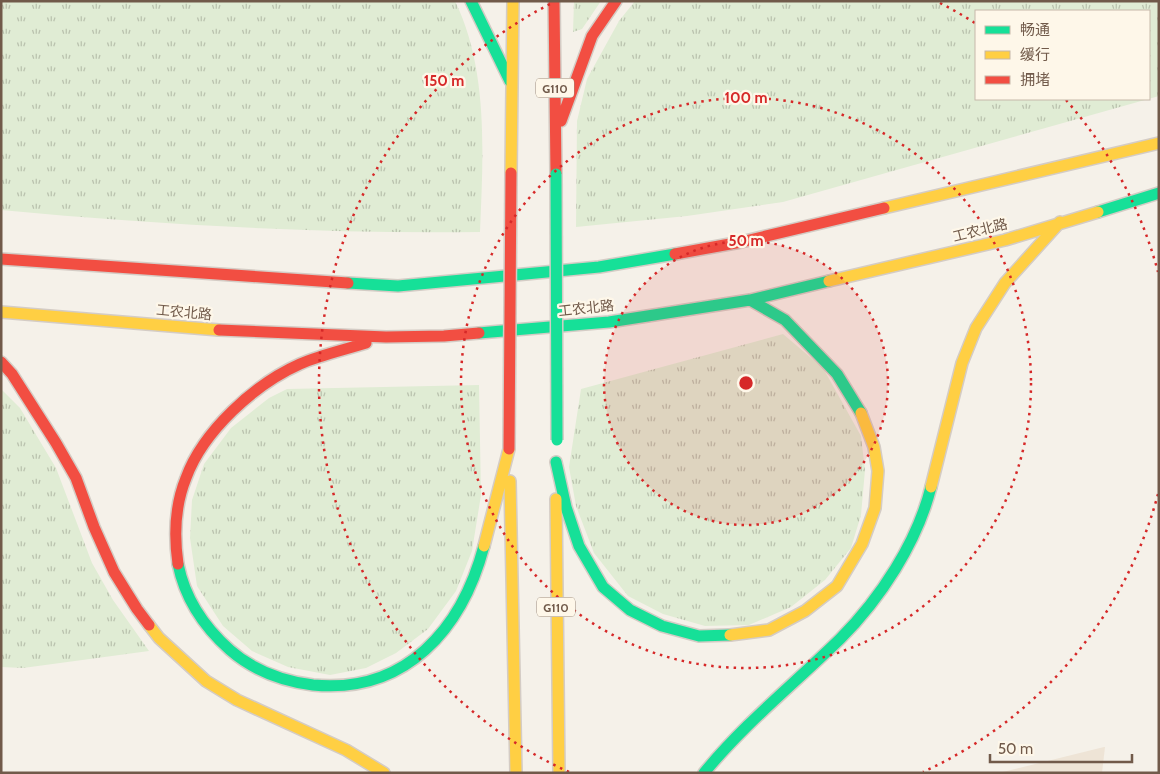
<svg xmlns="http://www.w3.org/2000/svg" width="1160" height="774" font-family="Cabin,'Noto Sans SC',sans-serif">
  <defs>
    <pattern id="grass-tufts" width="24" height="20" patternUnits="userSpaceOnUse" patternTransform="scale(1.25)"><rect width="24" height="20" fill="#e0ecd4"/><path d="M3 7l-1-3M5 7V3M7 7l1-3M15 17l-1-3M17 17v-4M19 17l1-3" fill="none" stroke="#bac2ae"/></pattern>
  </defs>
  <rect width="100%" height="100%" fill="#f5f1e9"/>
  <path fill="#eee4d6" d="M1105,747L1102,773H999L1104,747Z"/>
  <path fill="url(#grass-tufts)" fill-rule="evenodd" d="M1,1H455C489,71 483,156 480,232C320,234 160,225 1,210Z
    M574,1H601L582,29L573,32Z
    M635,1H1159V96L783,202L687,216L576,227L577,121L587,79L619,21ZM976,11H1149V99H976Z
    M783,334L823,368L861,436L865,470L861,515L851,548L825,580L791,607L749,625L705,626L663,614L628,596L594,553L576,506L569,467L581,389Z
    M479,385L481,495L472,551L456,591L428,629L396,653L366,668L330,675L288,667L252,651L223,626L197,586L190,538L192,500L204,464L231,428L269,398L287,389Z
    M1,389L20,408L56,468L92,563L113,600L149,651L23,668L1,667Z"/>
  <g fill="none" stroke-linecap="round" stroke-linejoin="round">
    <g stroke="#d4ccc5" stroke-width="14">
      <path id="fast" d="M471,1L510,81
        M1098,212L1159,193
        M348,283L398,286L599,267L675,254
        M750,300L785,320L837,374L861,413
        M479,333L609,322L750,300L829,281
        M556,462L566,507L579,546L603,587L630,610L662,626L699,636L730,635
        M178,564C185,599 204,627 230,650C254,671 282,681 313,685C406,694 462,629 484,546
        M704,773C744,724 794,684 840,639C880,599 917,543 931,487"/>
    </g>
    <g stroke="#d4ccc5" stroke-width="14">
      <path id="slow" d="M511,173L513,1
        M884,208L1159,143
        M829,281L1005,240L1098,212
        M1,312L219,330
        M510,481L516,773
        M931,487L962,363L976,328L1005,283L1060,222
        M556,499L559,773
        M484,546L509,449
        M149,625L159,638L206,681L237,700L346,750L384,773
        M730,635L769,630L805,611L837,586L862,544L875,508L878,471L874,447L861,413"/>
    </g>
    <g stroke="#d4ccc5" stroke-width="14">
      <path id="jam" d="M554,1L556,174
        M561,121L592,36L616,1
        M675,254L741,242L884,208
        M1,259L348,283
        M219,330L386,337L444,336L479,333
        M1,362L12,374L56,443L76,478L94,527L114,572L137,609L149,625
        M178,564C174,536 175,505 186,478C203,431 255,384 300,364C321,355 344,350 366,343"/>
    </g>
    <use href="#fast" stroke="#16e098" stroke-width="11"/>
    <use href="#slow" stroke="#ffcf43" stroke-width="11"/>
    <use href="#jam" stroke="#f24e42" stroke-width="11"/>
    <g stroke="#d4ccc5" stroke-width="14" stroke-linecap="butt">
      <path id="fast-bridge" d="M556,174L557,440"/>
    </g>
    <g stroke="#d4ccc5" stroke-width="14" stroke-linecap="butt">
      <path id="jam-bridge" d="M509,449L511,173"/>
    </g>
    <use href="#fast-bridge" stroke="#16e098" stroke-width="11"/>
    <use href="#jam-bridge" stroke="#f24e42" stroke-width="11"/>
  </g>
  <circle cx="746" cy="383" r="142" fill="#d62828" fill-opacity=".12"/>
  <g fill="none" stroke="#d62828" stroke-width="2.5" stroke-dasharray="2.5 5">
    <circle cx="746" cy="383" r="142"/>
    <circle cx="746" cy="383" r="285"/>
    <path d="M1158 494A427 427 0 0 1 923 772M569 772A427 427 0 0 1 552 3M940 3A427 427 0 0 1 975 23M1066 100A427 427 0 0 1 1158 272"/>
  </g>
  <g text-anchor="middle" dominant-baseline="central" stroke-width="4.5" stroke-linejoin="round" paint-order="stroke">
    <g fill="#fef7e9" stroke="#9b897a" stroke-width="1">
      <rect x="536" y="78.5" width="38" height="19" rx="4"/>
      <rect x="537" y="597.5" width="38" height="19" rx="4"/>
    </g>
    <g font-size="12" font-weight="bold" fill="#715a4a">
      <text x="555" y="88">G110</text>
      <text x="556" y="607">G110</text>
    </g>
    <g font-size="14" fill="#715a4a" stroke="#fef7e9">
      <text transform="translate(980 230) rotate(-14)">工农北路</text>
      <text transform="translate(586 308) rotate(-6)">工农北路</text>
      <text transform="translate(184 312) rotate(5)">工农北路</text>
    </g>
  </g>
  <circle cx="746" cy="383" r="8" fill="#d62828" stroke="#fef7e9" stroke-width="2.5"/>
  <g font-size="15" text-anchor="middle" font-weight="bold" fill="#d62828" stroke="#fef7e9" stroke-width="4.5" stroke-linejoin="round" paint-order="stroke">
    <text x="444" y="86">150 m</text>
    <text x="746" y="103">100 m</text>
    <text x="746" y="246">50 m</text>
  </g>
  <rect width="1160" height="774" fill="none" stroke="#715a4a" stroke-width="5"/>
  <rect x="975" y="10" width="175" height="90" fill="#fef7e9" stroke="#c6b8a9"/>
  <rect x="985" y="26" width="25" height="8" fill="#16e098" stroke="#c6b8a9"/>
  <text x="1020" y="35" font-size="15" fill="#715a4a">畅通</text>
  <rect x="985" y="51" width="25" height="8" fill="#ffcf43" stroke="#c6b8a9"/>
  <text x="1020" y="60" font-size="15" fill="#715a4a">缓行</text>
  <rect x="985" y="76" width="25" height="8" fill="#f24e42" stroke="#c6b8a9"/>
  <text x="1020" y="85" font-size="15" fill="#715a4a">拥堵</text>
  <path d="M990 754v8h142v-8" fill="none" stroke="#715a4a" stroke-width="2.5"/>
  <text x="998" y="754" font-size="15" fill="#715a4a" stroke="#fef7e9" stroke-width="4" paint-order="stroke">50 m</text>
</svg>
